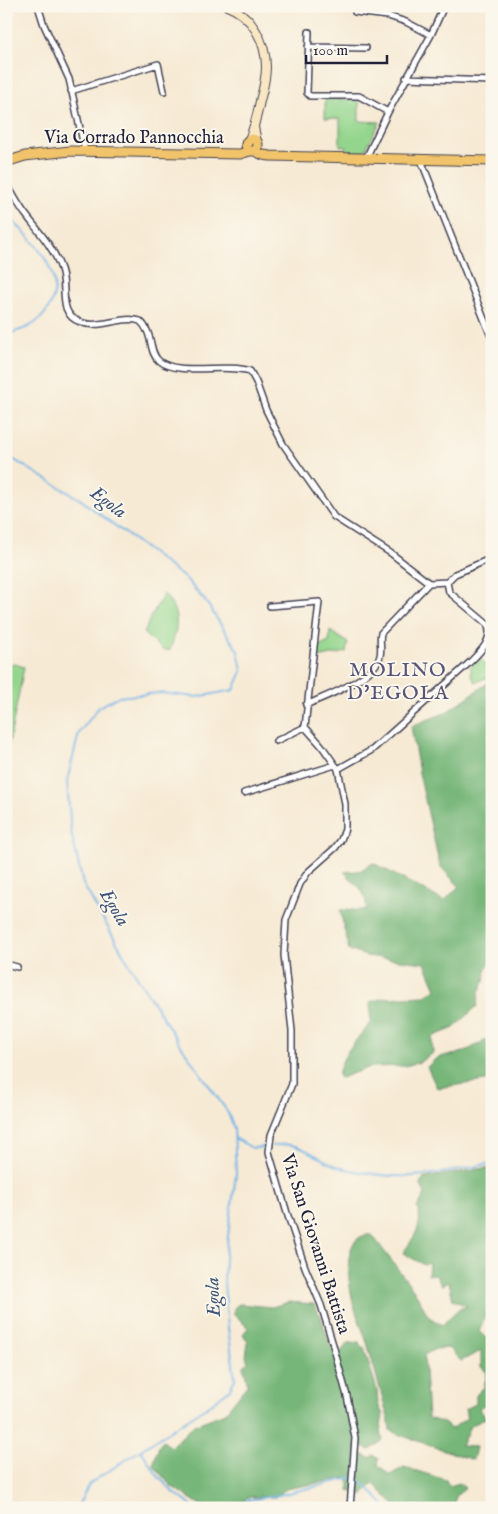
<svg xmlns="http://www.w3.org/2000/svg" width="498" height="1514" font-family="'IM FELL English',serif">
  <rect width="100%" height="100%" fill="#fbf7ec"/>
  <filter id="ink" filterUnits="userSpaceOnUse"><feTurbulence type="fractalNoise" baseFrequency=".02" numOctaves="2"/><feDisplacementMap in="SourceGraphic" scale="10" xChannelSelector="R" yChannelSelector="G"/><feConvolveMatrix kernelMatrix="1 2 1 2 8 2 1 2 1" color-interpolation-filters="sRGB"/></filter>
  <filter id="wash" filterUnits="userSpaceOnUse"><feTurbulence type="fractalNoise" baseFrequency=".0096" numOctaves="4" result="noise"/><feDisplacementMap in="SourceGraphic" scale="20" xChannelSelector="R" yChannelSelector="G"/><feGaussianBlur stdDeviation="1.12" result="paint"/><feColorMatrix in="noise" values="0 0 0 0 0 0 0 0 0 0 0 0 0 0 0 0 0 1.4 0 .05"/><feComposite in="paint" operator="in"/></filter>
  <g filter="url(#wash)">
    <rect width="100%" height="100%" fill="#f6ead4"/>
    <path fill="#93d58c" stroke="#5a7c64" d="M325,99L359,100V121L380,122L366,149L361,152L347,151V147L340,146V119L325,118Z
      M164,594C181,614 178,627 170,650H163L144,634L150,618Z
      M330,631L348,643L346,652L317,658L318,647L329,642Z
      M480,658L492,672V676L475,682L471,674V666Z
      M6,664H15L24,667L6,759Z"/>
    <path fill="#76b678" stroke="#4c6c5a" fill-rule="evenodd" d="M492,680V961L486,968L484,982L479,992L477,1006L454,1028L432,1037L433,1053L420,1062L405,1066L370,1067L341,1078L338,1076C341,1055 357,1039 371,1023L370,1002L384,998L425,996L436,989L425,963L366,956L349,950L340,910H367C365,889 358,886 344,872L359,871L373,863L444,901L459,886L440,866L419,773L411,726L445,713Z
      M492,1037V1080L437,1088L427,1067C443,1051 444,1059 463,1052C473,1048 482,1041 492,1037Z
      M492,1167V1310H488L479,1331L486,1338H492V1406L491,1408L483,1405L479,1409L487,1418L470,1426L461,1446L476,1447L473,1460L400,1435L390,1430L389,1421C382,1396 375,1371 368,1346C364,1333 359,1321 355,1309C349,1290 338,1232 372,1235L413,1289L429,1317L442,1325L457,1310L467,1306L453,1300L449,1282L441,1285L435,1274L428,1275L429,1263L424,1265L403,1253C412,1240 425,1224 417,1208L425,1194L420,1183L424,1178ZM448,1348L461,1361L481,1351V1367L487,1373L484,1387L476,1395V1404L465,1409L467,1418L451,1429L444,1423L428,1418L424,1355L435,1349Z
      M289,1302L314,1304L321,1317L330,1345L339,1354L348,1343H359L364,1348L377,1390L378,1404L383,1415L380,1432L383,1440L370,1450L359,1444L358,1452L370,1458L373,1455L379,1458L378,1465L390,1475L404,1467L446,1480L449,1486L460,1483L465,1488L456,1496L454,1508H397L373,1483L362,1495L349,1490V1482L345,1478L286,1489L275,1497H250L233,1508H205L171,1486L153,1465L159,1446L163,1441L171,1447L194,1425L225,1413L248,1384L243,1367L248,1362L246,1356L248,1342L243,1334L248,1328L234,1314V1308L239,1304L272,1307Z"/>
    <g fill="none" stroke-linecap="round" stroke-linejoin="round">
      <path stroke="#74b4e8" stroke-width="2" d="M6,215C30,236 70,276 48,309C38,325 24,330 6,334
        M6,455L81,500L186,579L206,602L238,651L242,671L234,690L197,697L160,693L117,697L99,707L79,733L67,781L71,832L83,884L129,964L177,1040L227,1111L234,1128L236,1174L225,1259L224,1283L228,1328L235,1379L229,1390L211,1404L89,1484L77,1508
        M235,1138L252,1148L267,1147
        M272,1146C299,1139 312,1156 336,1166C349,1171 367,1173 381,1175C416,1180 458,1170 492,1163
        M141,1450L157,1475L172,1491L195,1508
        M234,1508L250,1500L284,1494L351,1478L363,1483L387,1508"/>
    </g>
  </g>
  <g filter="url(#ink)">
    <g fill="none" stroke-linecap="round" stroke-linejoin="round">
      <g stroke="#424052" stroke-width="8">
        <path id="minor" d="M38,6L44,25L69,79L85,151
          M355,12L388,16L406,22L431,35
          M309,32L307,93L310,96H359L388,112
          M308,47L366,48
          M406,78L492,81
          M71,91L158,64L164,91
          M366,158L388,112L431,35L444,6
          M421,160L492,339
          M6,182C12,193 18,205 26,215C39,232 54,248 61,269C68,288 57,314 80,322C99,330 121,315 140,321C154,333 148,352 159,361C177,376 226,363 250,371L256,382L266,410L283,444L334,517L392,554L429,583L447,582
          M447,582L455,574L492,558
          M270,606L319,602L305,727L321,745L338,769L345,804V829L341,840L335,848L308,872L300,884L286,920L284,955L292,1031V1084L271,1135L269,1152L287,1213L305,1267L321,1305L333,1345L347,1396L355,1438L350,1508
          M306,705C326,696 374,679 380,656C382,648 379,641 381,633L429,583
          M276,741L305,727
          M338,769L372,750L468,664C478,654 495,640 487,624L449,592L447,582
          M244,793L335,765
          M6,964L17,967"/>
      </g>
      <g stroke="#424052" stroke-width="10">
        <path id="secondary" d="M227,6C252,15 266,42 266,67C266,79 263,90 260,101C257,116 254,129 248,142
          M254,127L257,142"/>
      </g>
      <g stroke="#424052" stroke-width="11">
        <path id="primary" d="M246 145a6 6 0 1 1 12 0a6 6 0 1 1-12 0Z
          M255,151L263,155L270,156L492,161
          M6,162L25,156L70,151L240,154L250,151"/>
      </g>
      <use href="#minor" stroke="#fff" stroke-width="5"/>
      <use href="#secondary" stroke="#f9e7c3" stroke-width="8"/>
      <use href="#primary" stroke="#f1c36a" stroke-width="9"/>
    </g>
  </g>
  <g text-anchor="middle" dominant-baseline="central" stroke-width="4" stroke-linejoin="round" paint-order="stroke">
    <g font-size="18" fill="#22223b" stroke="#fbf7ec">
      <text x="134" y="138">Via Corrado Pannocchia</text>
      <text transform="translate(315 1244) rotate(72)">Via San Giovanni Battista</text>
    </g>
    <g font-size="19" font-style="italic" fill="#3f5578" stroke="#fbf7ec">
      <text transform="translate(108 503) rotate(37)">Egola</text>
      <text transform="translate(114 908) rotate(59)">Egola</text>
      <text transform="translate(214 1297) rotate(-93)">Egola</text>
    </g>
    <g font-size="20" letter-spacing="1" fill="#585578" stroke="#fbf7ec">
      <text x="398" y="670">MOLINO<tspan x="398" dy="23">D'EGOLA</tspan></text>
    </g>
  </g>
  <rect width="498" height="1514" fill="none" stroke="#fbf7ec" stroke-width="25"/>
  <path d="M306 55v8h81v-8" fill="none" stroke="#22223b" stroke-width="2.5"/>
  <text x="313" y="55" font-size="15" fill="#22223b" stroke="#fbf7ec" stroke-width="4" paint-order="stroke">100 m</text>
</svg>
